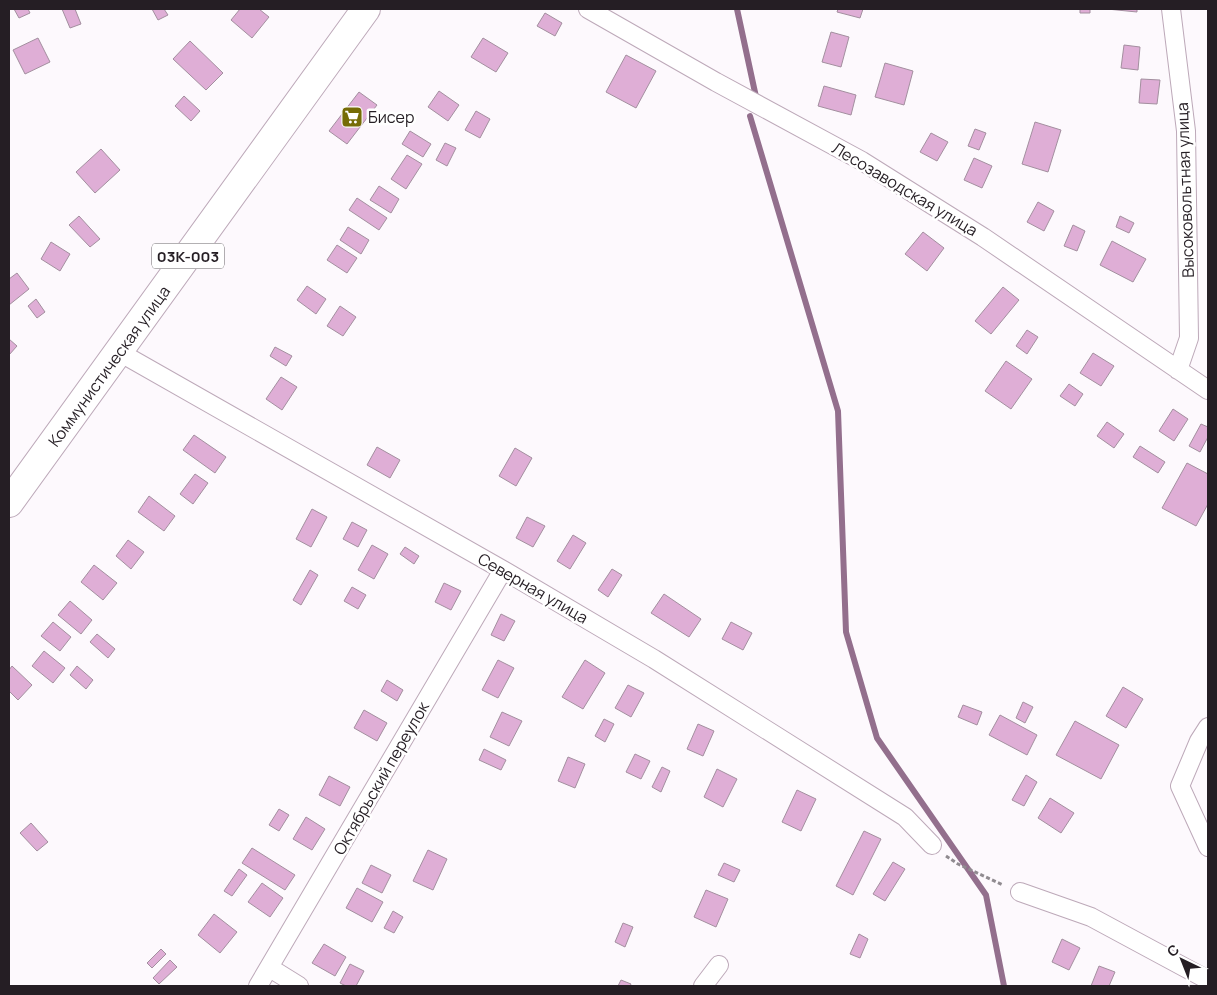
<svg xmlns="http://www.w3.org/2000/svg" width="1217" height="995" font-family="Manrope,sans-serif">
  <rect width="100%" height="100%" fill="#fdf9fd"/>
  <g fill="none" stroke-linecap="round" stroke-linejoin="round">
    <path stroke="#936f8d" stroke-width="6" d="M737,9L756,97
      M750,116L838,411L846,632L877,738L986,895L1004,986"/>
  </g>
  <path fill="#dfaed6" stroke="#a38f9f" d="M14,9H28L30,13L19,18Z
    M62,9H75L81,24L70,28Z
    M152,9H164L168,15L158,20Z
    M240,9H259L269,17L252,38L231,20Z
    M838,9H863L860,18L837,12Z
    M1080,9H1090V13H1080Z
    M1107,9H1137V12Z
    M545,13L562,23L555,36L537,26Z
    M831,32L849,37L841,67L822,62Z
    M38,38L50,62L25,74L13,50Z
    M483,38L508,53L496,72L471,57Z
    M190,41L223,73L206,90L173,59Z
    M1124,45L1140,47L1138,70L1121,68Z
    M626,55L656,71L636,108L606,92Z
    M885,63L913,71L904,105L875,97Z
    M1141,79L1160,80L1157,104L1139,103Z
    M824,86L856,95L851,115L818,106Z
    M439,91L459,105L448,121L428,107Z
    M359,92L377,105L347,144L329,131Z
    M184,96L200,111L191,121L175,106Z
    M476,111L490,119L480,138L465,130Z
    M1035,122L1061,130L1048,172L1022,164Z
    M975,129L986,133L979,150L968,146Z
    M410,131L431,144L423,157L402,144Z
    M931,133L948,142L937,161L920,152Z
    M445,143L456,148L447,166L436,160Z
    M101,149L120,170L95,193L76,172Z
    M407,155L422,164L406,189L391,179Z
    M974,158L992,166L982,188L964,180Z
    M379,186L399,199L391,213L370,200Z
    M357,198L387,218L379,230L349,210Z
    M1038,202L1054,211L1044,231L1027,222Z
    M79,216L100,239L90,247L69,225Z
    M1120,216L1134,223L1129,233L1116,227Z
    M1073,225L1085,231L1077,251L1064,246Z
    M348,227L369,240L361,254L340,240Z
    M923,232L944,248L927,271L905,254Z
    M1112,241L1146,259L1133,282L1100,265Z
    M51,242L70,254L60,271L41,259Z
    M337,245L357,258L347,273L327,260Z
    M17,273L29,289L9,305V279Z
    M307,286L326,299L316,314L297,300Z
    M1003,287L1019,300L991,334L975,321Z
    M36,299L45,312L37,318L28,306Z
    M340,306L356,317L343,336L327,326Z
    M1027,330L1038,337L1027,354L1016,346Z
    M9,339L17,346L9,355Z
    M275,347L292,356L286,366L270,356Z
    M1093,353L1114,366L1101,386L1080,373Z
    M1006,361L1032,379L1011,409L985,391Z
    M281,377L297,387L282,410L266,399Z
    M1069,384L1083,394L1075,406L1060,396Z
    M1173,409L1188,419L1174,441L1159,431Z
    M1107,422L1124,434L1114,448L1097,436Z
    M1201,424L1208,427V437L1200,452L1189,446Z
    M194,435L226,457L215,473L183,450Z
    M1140,446L1165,462L1158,473L1133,457Z
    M377,447L400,460L390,478L367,465Z
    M515,448L532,458L516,486L499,476Z
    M1187,463L1208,474V504L1196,526L1162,508Z
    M195,474L208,483L193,504L180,494Z
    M149,496L175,516L164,531L138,512Z
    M312,509L327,517L311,547L296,539Z
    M527,517L545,526L533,547L516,538Z
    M352,522L367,530L358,547L343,539Z
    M573,535L586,543L570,569L557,561Z
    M128,540L144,552L131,569L116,556Z
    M372,545L388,554L374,579L358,570Z
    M405,547L419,556L414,564L400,554Z
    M94,565L117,583L103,600L81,582Z
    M612,569L622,575L608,597L598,590Z
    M310,570L318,575L301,605L293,600Z
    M444,583L461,591L451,610L435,602Z
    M352,587L366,595L358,609L344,601Z
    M664,594L701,619L689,637L651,613Z
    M70,601L92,620L81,634L58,615Z
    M501,614L515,621L504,641L491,635Z
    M53,622L71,637L60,651L41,636Z
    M731,622L752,633L743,650L722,639Z
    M97,634L115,649L108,658L90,642Z
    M44,651L65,668L53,683L32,666Z
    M498,660L514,668L498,698L482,690Z
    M585,660L605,673L583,709L562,697Z
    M12,666L32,685L18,700L9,691V670Z
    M77,666L93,680L86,689L70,675Z
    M387,680L403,690L397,701L381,691Z
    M628,685L644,693L631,717L615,708Z
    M1123,687L1143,699L1126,728L1106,716Z
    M1023,702L1033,707L1025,723L1016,718Z
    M963,705L982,712L977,725L958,717Z
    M364,710L387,723L377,741L354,728Z
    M502,712L522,721L509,746L490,737Z
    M1000,715L1037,735L1027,755L989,735Z
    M604,719L614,724L605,742L595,736Z
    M1075,721L1119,745L1101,779L1056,755Z
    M698,724L714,731L703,756L687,749Z
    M484,749L506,760L501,770L479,760Z
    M635,754L650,761L641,779L626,772Z
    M568,757L585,764L575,788L558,781Z
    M662,767L670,771L661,792L652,787Z
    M717,769L737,779L723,807L704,797Z
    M1026,775L1037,782L1024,806L1012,800Z
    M329,776L350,787L340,806L319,795Z
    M797,790L816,799L801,831L782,822Z
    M1050,798L1074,813L1061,833L1038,818Z
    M279,809L289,815L279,831L269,825Z
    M306,817L325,829L312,850L293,839Z
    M31,823L48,842L37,851L20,833Z
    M864,831L881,839L853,895L836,886Z
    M252,848L295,875L285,890L242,863Z
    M428,850L447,859L433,890L413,881Z
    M893,862L905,869L885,901L873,894Z
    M724,863L740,870L734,882L718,875Z
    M371,865L391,875L382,893L362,883Z
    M239,869L247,875L232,896L224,891Z
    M262,883L283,898L270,917L248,902Z
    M357,888L383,902L372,922L346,908Z
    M706,890L728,899L716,927L694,917Z
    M393,911L403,917L394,933L384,928Z
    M214,914L237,932L220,953L198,935Z
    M623,923L633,927L625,947L615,942Z
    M859,934L868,939L860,958L850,954Z
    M1062,939L1080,948L1069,970L1052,962Z
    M324,944L346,957L335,976L312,963Z
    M161,949L166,954L152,968L147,963Z
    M170,960L177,967L159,984L153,978Z
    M350,964L364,971L356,986H346L340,983Z
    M1099,966L1115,972L1109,986H1091Z
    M621,980L631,984L630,986H618Z"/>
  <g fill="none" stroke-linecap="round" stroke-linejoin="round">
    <g stroke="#bda9b9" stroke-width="20">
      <path id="minor" d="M588,9L716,82L862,161L983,237L1208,390
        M1171,9L1186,131L1189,338L1178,370
        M119,352L503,570L654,659L905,817L932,845
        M1208,727L1199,741L1180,786L1208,847
        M1020,892L1091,917L1208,980
        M270,968L299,986
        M258,986L503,570
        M703,986L719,965"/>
    </g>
    <g stroke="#bda9b9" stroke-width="30">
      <path id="primary" d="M9,503L366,9"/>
    </g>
    <path stroke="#908b90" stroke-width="3" stroke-dasharray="4 2.5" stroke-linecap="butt" d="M946,856L958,864L1003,885"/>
    <use href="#minor" stroke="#fff" stroke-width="18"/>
    <use href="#primary" stroke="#fff" stroke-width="28"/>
  </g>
  <defs>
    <g id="supermarket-square" transform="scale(1.125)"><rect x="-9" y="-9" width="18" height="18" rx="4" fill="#766c06" stroke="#fff"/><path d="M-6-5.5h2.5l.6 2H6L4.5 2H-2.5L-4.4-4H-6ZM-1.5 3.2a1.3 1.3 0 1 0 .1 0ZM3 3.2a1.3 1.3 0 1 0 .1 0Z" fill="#fff"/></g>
  </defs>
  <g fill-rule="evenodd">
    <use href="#supermarket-square" x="352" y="117"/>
  </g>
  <g text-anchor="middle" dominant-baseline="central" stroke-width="5" stroke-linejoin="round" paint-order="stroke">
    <rect fill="#fff" stroke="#666266" stroke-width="1" x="152" y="243.5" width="72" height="25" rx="4"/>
    <g font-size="15" font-weight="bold" fill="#251e24">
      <text x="188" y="256">03К-003</text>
    </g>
    <g font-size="16" fill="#251e24" stroke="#fff" text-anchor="start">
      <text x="368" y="117">Бисер</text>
    </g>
    <g font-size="16" fill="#251e24" stroke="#fff">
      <text transform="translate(905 189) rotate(31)">Лесозаводская улица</text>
      <text transform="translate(1185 190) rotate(-92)">Высоковольтная улица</text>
      <text transform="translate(109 366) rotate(-54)">Коммунистическая улица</text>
      <text transform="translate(533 588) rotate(30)">Северная улица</text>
      <text transform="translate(381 778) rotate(-60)">Октябрьский переулок</text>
    </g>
  </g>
  <rect width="1217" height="995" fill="none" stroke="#251e24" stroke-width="20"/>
  <g transform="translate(1182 960) rotate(317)" stroke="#ffffff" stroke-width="4" paint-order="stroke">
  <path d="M0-4L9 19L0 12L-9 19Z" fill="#251e24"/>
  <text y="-8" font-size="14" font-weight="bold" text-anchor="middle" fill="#251e24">С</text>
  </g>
</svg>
